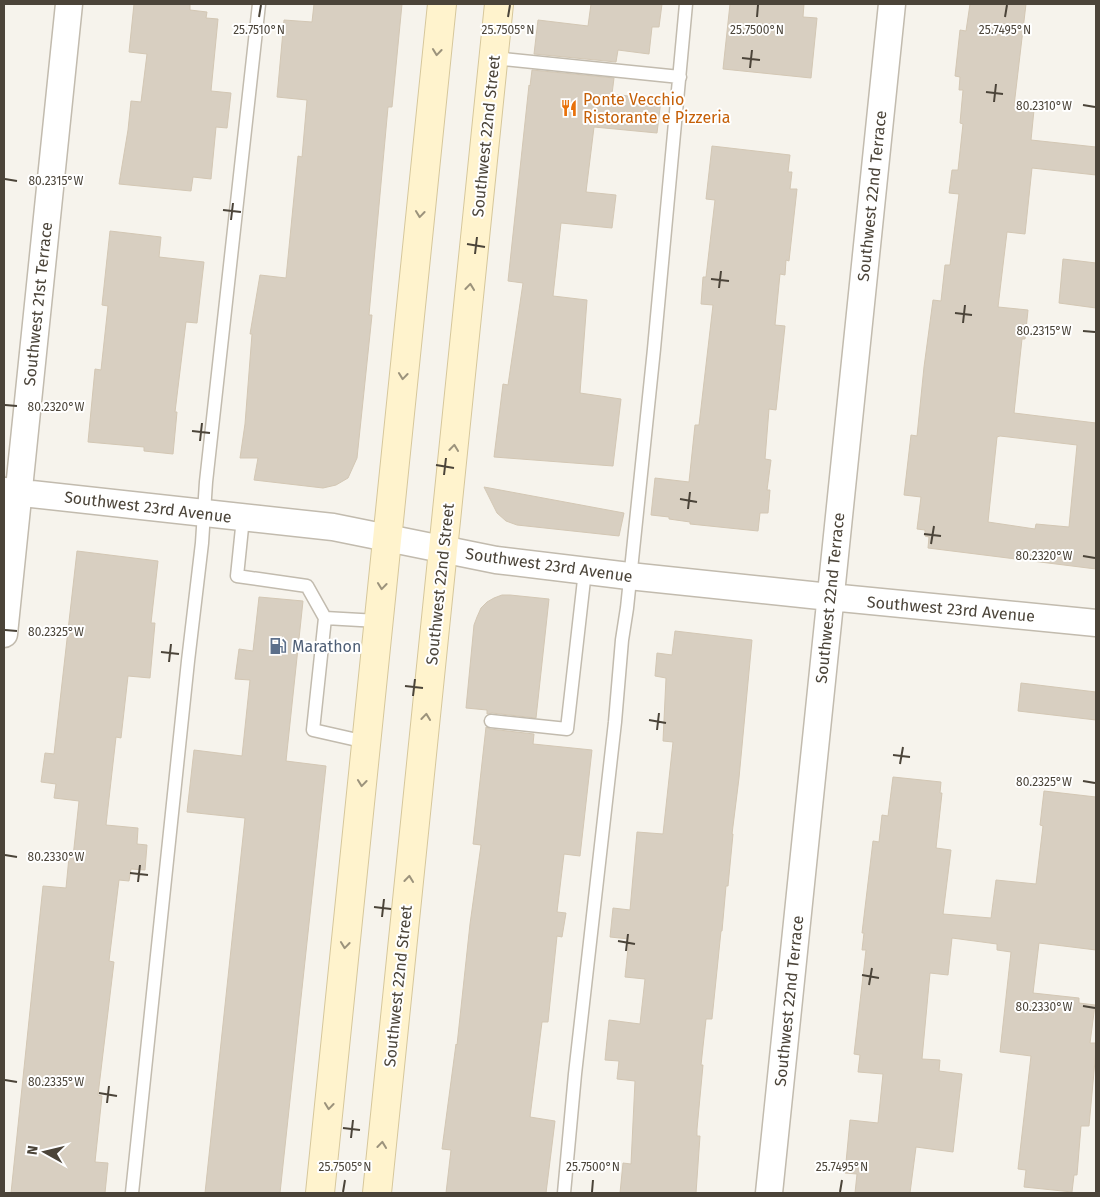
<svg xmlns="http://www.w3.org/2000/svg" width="1100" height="1197" font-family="'Fira Sans',sans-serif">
  <rect width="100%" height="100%" fill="#f6f3ec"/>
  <path fill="#d8cfc1" stroke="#d3c7b4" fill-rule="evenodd" d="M134,4H190V10L207,12L206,18L218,19L211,91L231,93L227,128L216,127L211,179L193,177L191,191L119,184L128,130L131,101L141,102L147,54L129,52Z
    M314,4H402L392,107H388L369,315H372L357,458L348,478L336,485L323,488L254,480L258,458H240L245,424L252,334H250L260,275L286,278L298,156L302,157L307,100L277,97L284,20L312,22Z
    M591,4H662L659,27H652L649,54L618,50L616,62L534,54L538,20L588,26Z
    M730,4H804L803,17L817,18L811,78L723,69Z
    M970,4H1026L1014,106L1034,110L1031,140L1096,147V175L1032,168L1025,234L1007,232L998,307L1028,310L1025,339H1022L1014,413L1096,423V569L928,548L929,537L925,536V530L917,529L921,497L904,495L911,435L917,436L924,367L933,300L941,301L945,265H950L959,194L949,193L952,170H958L963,124L960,123L963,90H959L960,77L955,76L960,30L966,31ZM1000,436L1077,445L1069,527L1036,524L1035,529L988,522L997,437Z
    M532,70L614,78L612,94L661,100L657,133L594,127L586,192L616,195L612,228L561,223L553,296L587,300L580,393L621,399L613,466L494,457L503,384L508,385L523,283L508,281L529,85L530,86Z
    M712,146L790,155L788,172H792L790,189H797L789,261L786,260L785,275L780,274L775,325L785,326L776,410L769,409L765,459L771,460L767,490H770L768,513H760L758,531L690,524V522L669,519V517L651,515L655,478L689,482L695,425H699L713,305L701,304L703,277H706L715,200L706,199Z
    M110,231L161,237L159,257L204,262L197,323L186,322L175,412H177L173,454L144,451V447L88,442L95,369L101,370L108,306L102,305Z
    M1063,259L1096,263V308L1059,303Z
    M484,487L624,513L619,536L517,525L506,521L497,513Z
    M77,551L158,561L151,623H155L150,678L128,676L121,738L116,737L106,825L138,828L137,844L147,845L145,870L131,869L129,881L119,880L109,961L114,962L98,1095L102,1096L95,1162L108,1163L105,1193H11L43,886L66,888L69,857H73L79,801L54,798L56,784L41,782L45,753L54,754Z
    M502,595H510L549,599L536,718L492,713L487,714V710L466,708L474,625L477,617L481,608L487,602L494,598Z
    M259,597L303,601L286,761L326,766L280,1193H205L245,818L187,812L194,750L242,756L250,680L235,679L239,649L253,651Z
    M675,631L752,640L739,778L732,834H733L728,886H726L722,931H721L712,1019H706L701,1065H703L697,1129V1136H700L696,1193H620L623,1163L631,1164L635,1081L617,1079L619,1061L605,1060L609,1020L640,1024L645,979L625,977L629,939L610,937L613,908L630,910L637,832L663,834L673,742L663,741L666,678L655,676L657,653L672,655Z
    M1021,683L1096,692V720L1018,711Z
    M486,727L490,729L534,734L533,744L592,750L580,856L564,854L557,912L566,913L562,937L557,936L548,1022H542L530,1117L555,1121L546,1193H446L451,1150L442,1149L456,1044L457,1045L470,924L481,845L473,844Z
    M893,777L941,782L940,793H942L936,848L951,850L943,914L991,918L996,880L1036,884L1043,826L1040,825L1044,791L1096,797V950L1039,943L1033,993L1079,998V1003L1095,1005L1090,1043H1096V1050L1089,1126H1081L1077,1175H1074L1072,1192L1024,1187L1026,1170L1018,1169L1031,1056L1000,1052L1011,952L997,950V944L952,938L948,975L930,973L922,1059L940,1060L939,1071L962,1074L953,1152L916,1147L910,1193H855L857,1174L845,1173L850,1120L878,1123L883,1074L858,1072L860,1055L854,1054L866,950H862L864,933H862L873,841L879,842L882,815L888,816Z"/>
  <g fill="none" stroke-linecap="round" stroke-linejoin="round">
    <g stroke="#c2bbae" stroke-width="15">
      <path id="lane" d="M494,58L680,77
        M243,518L237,576L307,586L325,618
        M491,721L567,729L585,571
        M366,742L313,730L325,618L378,621
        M132,1193L188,661L202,543L206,482L259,4
        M564,1193L575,1074L615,722L622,640L627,608L654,349L686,4"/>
    </g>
    <g stroke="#c2bbae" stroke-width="29">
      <path id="street" d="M4,491L333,527L496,560L629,576L830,597L1096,623
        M4,634L69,4
        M769,1193L892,4"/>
    </g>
    <g stroke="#d6c79b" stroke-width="30">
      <path id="secondary" d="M320,1193L442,4
        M377,1193L499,4"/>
    </g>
    <use href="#lane" stroke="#fff" stroke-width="12"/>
    <use href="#street" stroke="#fff" stroke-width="26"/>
    <use href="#secondary" stroke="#fff3cd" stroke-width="28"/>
  </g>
  <defs><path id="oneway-chevron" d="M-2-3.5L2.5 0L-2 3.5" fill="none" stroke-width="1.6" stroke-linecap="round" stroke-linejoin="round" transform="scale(1.25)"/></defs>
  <g stroke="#9c937c">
    <use href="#oneway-chevron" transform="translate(437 52) rotate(96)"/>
    <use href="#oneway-chevron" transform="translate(420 214) rotate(96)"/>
    <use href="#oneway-chevron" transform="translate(470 287) rotate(-84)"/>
    <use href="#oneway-chevron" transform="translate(403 376) rotate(96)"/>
    <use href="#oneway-chevron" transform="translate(454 448) rotate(-84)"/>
    <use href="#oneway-chevron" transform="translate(382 586) rotate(96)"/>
    <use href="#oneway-chevron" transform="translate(426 717) rotate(-84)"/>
    <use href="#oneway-chevron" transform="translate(362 783) rotate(96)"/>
    <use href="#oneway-chevron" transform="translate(409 879) rotate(-84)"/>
    <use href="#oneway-chevron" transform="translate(345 945) rotate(96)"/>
    <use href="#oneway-chevron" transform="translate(329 1106) rotate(96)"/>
    <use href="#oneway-chevron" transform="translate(382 1145) rotate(-84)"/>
  </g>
  <path fill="none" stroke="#4b4439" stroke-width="2" d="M259,17L261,5M508,17L510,5M757,17L758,5M1005,17L1007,5M742,58L760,60M750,68L752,50M986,92L1003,94M994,102L996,84M1083,105L1095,107M5,179L17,181M223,210L241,212M231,220L233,203M467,244L485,247M475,254L477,237M711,279L729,281M719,288L721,271M955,313L972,315M963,323L965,305M1083,331L1095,332M5,405L17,406M192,431L210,433M200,441L202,423M436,465L454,468M444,475L446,458M680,499L697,502M688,509L690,492M924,534L941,536M931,544L934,526M1083,556L1095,558M5,630L17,631M161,652L179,654M169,662L171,644M405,686L423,688M413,696L415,679M649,720L666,723M657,730L659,713M893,755L910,757M900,764L903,747M1083,781L1095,783M5,855L17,857M130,873L148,875M138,882L140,865M374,907L391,909M382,917L384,899M618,941L635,944M626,951L628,934M862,975L879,978M869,985L872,968M1083,1006L1095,1008M5,1080L17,1082M99,1093L117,1096M107,1103L109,1086M343,1128L360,1130M351,1138L353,1120M343,1192L345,1180M592,1192L593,1180M840,1192L842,1180"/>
  <defs>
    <g id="restaurant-bare" transform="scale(1.35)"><path d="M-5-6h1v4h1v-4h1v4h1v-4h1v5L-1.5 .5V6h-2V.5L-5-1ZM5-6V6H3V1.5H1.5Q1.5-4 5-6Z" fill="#e8710a" stroke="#fff" stroke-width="2.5" paint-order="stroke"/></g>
    <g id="fuel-bare" transform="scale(1.35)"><path d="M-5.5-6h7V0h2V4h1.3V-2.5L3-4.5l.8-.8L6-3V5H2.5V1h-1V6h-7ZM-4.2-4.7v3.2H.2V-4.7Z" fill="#5c6f8a" stroke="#fff" stroke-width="2.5" paint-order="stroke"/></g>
  </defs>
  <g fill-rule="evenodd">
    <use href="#restaurant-bare" x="569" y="108"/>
    <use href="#fuel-bare" x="278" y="646"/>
  </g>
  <g text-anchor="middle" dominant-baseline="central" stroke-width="4" stroke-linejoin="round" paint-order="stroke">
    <g font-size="16" fill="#c56008" stroke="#fff" text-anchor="start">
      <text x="583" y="99">Ponte Vecchio<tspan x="583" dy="18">Ristorante e Pizzeria</tspan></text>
    </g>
    <g font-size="16" fill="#4b4439" stroke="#fff">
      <text transform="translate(486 136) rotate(-84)">Southwest 22nd Street</text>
      <text transform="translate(872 196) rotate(-84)">Southwest 22nd Terrace</text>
      <text transform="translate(38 304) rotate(-84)">Southwest 21st Terrace</text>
      <text transform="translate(148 507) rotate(7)">Southwest 23rd Avenue</text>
      <text transform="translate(549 565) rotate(8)">Southwest 23rd Avenue</text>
      <text transform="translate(440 584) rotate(-84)">Southwest 22nd Street</text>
      <text transform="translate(830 598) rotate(-84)">Southwest 22nd Terrace</text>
      <text transform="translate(951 609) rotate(5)">Southwest 23rd Avenue</text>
      <text transform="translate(398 986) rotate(-84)">Southwest 22nd Street</text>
      <text transform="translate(789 1001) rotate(-84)">Southwest 22nd Terrace</text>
    </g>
    <g font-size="16" fill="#4e5e75" stroke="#fff" text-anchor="start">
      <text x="292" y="646">Marathon</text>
    </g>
  </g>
  <g font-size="12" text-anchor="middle" fill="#4b4439" stroke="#fff" stroke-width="4" stroke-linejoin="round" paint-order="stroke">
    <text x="259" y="34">25.7510°N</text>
    <text x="508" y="34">25.7505°N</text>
    <text x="757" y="34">25.7500°N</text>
    <text x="1005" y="34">25.7495°N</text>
    <text x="1044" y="110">80.2310°W</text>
    <text x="56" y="185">80.2315°W</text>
    <text x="1044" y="335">80.2315°W</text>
    <text x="56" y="411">80.2320°W</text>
    <text x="1044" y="560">80.2320°W</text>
    <text x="56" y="636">80.2325°W</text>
    <text x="1044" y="786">80.2325°W</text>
    <text x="56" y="861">80.2330°W</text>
    <text x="1044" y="1011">80.2330°W</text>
    <text x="56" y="1086">80.2335°W</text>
    <text x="345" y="1171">25.7505°N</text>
    <text x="593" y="1171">25.7500°N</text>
    <text x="842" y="1171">25.7495°N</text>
  </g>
  <rect width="1100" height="1197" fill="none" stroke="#4b4439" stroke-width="10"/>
  <g transform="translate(45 1152) rotate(278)" stroke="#ffffff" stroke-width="4" paint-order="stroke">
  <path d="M0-4L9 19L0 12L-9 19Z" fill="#4b4439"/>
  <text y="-8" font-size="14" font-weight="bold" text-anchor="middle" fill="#4b4439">N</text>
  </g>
</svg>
